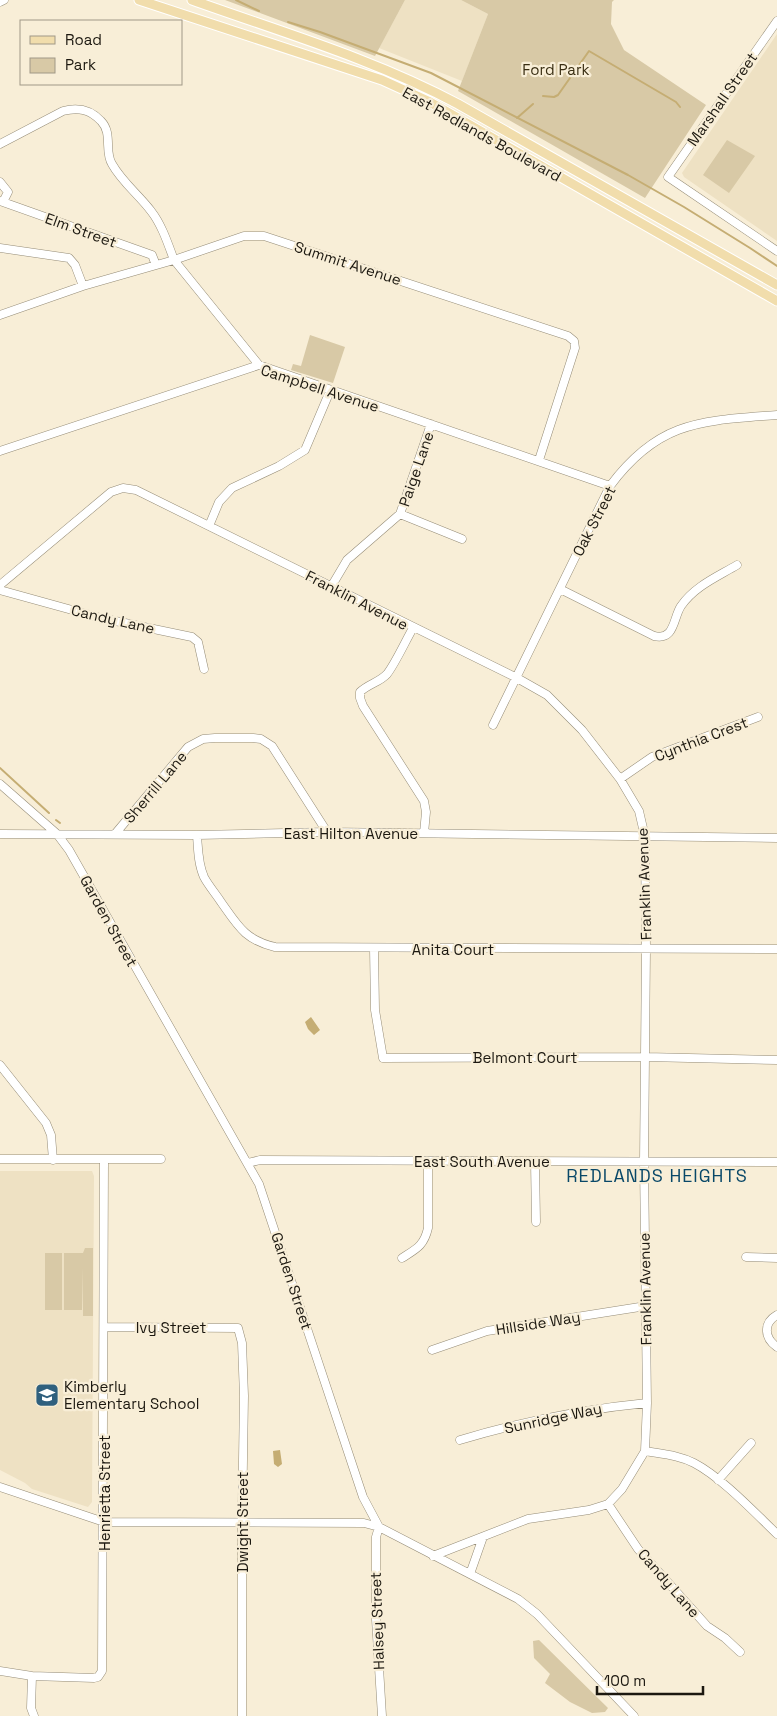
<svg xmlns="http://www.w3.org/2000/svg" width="777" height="1716" font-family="'Space Grotesk',sans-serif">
  <rect width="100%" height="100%" fill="#f8eed7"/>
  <path fill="#eee1c3" d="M405,0H461L488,14L462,81L379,48Z
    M777,34V241L684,177L682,173Z
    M0,1171H92L94,1176L92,1502L88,1507L32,1489L25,1483L0,1470Z"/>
  <path fill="#d8c9a6" d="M225,0H405L375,56Z
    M461,0H614L612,2L611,24L624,50L706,105L645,198L458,91L488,14Z
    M727,140L755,156L729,193L703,175Z
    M310,335L345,347L333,383L291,370L293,364L301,366Z
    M85,1248H93V1316H83V1268L82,1310H64V1253H83Z
    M45,1253H62V1310H45Z
    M539,1640L608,1708L605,1712L592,1713L570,1702L545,1683L550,1674L534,1658L533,1641Z"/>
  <path fill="#c5ad73" d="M311,1017L320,1030L314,1035L308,1029L305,1022Z
    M280,1450L282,1464L278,1467L274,1464L273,1451Z"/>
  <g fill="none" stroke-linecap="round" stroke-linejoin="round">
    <path stroke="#c5ad73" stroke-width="2" d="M236,0L259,11
      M288,22L320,32L431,73L628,175L684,207L750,248L777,266
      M543,96L554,97L558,95L589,51L676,102L680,107
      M517,118L533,104
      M0,768L49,813
      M56,820L60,823"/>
    <g stroke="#958c77" stroke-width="9">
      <path id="minor" d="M0,2L4,0
        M777,21L668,177L777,251
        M0,144L63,111C78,107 90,109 101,121C113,133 104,152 112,164C122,182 139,195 151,211C162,225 168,244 174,260L259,365
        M0,182L8,192L3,202
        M0,201L152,255L156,265
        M0,248L69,258L75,265L83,286
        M0,315L83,286L174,260L244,236H264L568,336L574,341L575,348L539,460
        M0,451L259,365L610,486
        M400,514L462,539
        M209,526L219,502L232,488L279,466L305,450L330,391
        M0,585L111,492L123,488L136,490L517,678L547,695L582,730L620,779L639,811L645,837L646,949L644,1162L647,1403L645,1451L622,1489L608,1504L589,1510L528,1519L433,1556
        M331,587L347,560L400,514L431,424
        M560,589L654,636C675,641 673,618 681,606C695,586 717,577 737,565
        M0,590L101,618L192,637L198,642L204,669
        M413,628C406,640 395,664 387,674C380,682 368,684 360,692V698L363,706L424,801L426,812L424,833
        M493,725L610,486C659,420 702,421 777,415
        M620,779L652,757L758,717
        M0,784L57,834L69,850L259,1184L363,1497L379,1527L518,1599L537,1614L634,1716
        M0,834L197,835L327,832L777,838
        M115,834L188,747L203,739L215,738H253L261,739L272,746L327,832
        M197,835C198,848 198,864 204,877C208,885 216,894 221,902C238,926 245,940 275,947L777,949
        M374,948L375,1010L383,1058L646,1057L777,1060
        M0,1065L46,1123L51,1135L53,1160
        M0,1159H161
        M535,1162L536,1222
        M248,1163L260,1160L777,1162
        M746,1257L777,1258
        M402,1258C416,1249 424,1246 428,1228V1161
        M777,1315C763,1323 764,1338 777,1347
        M104,1327L238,1328L242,1343L244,1396L242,1523V1716
        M432,1350L487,1331L646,1306
        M460,1440C521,1422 583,1409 647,1403
        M645,1451C662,1454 679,1455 694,1463C721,1477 754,1512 777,1534
        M718,1480L751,1443
        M0,1487L104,1522L364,1523L379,1527
        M608,1504L638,1549L707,1626L725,1638L740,1652
        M379,1527L376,1537V1619L382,1716
        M470,1574L483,1537
        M0,1671L32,1676L94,1678L98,1677L102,1671L104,1160
        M32,1676L31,1708L34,1716"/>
    </g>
    <g stroke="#fff" stroke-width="11">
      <path id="major" d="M139,0L382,80L428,101L777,301
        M192,0C281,32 374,59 458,104L777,285"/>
    </g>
    <use href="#minor" stroke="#fff" stroke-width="8"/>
    <use href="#major" stroke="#f1ddac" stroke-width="9"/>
  </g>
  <defs>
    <g id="school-square" transform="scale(1.25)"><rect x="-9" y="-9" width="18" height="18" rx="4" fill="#2f607e" stroke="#f8eed7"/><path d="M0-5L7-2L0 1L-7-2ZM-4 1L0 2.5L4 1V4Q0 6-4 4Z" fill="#fff"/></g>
  </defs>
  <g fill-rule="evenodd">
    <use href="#school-square" x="47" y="1395"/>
  </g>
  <g text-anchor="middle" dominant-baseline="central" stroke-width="4.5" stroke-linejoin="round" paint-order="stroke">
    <g font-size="15" fill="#392e13" stroke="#f8eed7">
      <text x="556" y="69">Ford Park</text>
    </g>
    <g font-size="15" fill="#1c1810" stroke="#f8eed7">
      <text transform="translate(722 99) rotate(-55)">Marshall Street</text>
      <text transform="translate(482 134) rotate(29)">East Redlands Boulevard</text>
      <text transform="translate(81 230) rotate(20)">Elm Street</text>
      <text transform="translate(348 263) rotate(18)">Summit Avenue</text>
      <text transform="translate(320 388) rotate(18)">Campbell Avenue</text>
      <text transform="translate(416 469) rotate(-71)">Paige Lane</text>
      <text transform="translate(594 521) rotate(-63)">Oak Street</text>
      <text transform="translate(357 600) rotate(27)">Franklin Avenue</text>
      <text transform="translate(113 619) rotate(13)">Candy Lane</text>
      <text transform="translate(701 739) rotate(-21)">Cynthia Crest</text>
      <text transform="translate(155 787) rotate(-50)">Sherrill Lane</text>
      <text x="351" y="833">East Hilton Avenue</text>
      <text transform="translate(644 884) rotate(-92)">Franklin Avenue</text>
      <text transform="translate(109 921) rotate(61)">Garden Street</text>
      <text x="453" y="949">Anita Court</text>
      <text x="525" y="1057">Belmont Court</text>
      <text x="482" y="1161">East South Avenue</text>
      <text transform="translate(292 1281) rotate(72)">Garden Street</text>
      <text transform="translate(645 1289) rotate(-91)">Franklin Avenue</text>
      <text transform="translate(538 1323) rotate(-9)">Hillside Way</text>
      <text x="171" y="1327">Ivy Street</text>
      <text transform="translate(553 1418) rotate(-12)">Sunridge Way</text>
      <text transform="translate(104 1493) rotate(-90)">Henrietta Street</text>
      <text transform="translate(242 1522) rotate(-90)">Dwight Street</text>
      <text transform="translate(669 1583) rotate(49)">Candy Lane</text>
      <text transform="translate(377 1621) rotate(-92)">Halsey Street</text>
    </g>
    <g font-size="15" fill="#1c1810" stroke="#f8eed7" text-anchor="start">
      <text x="64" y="1386">Kimberly<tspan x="64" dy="17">Elementary School</tspan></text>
    </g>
    <g font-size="18" letter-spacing="1" fill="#094868" stroke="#f8eed7">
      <text x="657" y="1175">REDLANDS HEIGHTS</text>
    </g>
  </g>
  <rect x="20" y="20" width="162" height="65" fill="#f8eed7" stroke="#a09887"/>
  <rect x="30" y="36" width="25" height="8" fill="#f1ddac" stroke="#a09887"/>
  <text x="65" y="45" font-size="15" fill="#1c1810">Road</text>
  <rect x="30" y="58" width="25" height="15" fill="#d8c9a6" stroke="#a09887"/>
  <text x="65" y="70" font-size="15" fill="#1c1810">Park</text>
  <path d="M597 1686v8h106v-8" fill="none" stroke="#1c1810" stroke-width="2.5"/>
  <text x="604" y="1686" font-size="15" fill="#1c1810" stroke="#f8eed7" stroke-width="4" paint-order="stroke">100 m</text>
</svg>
